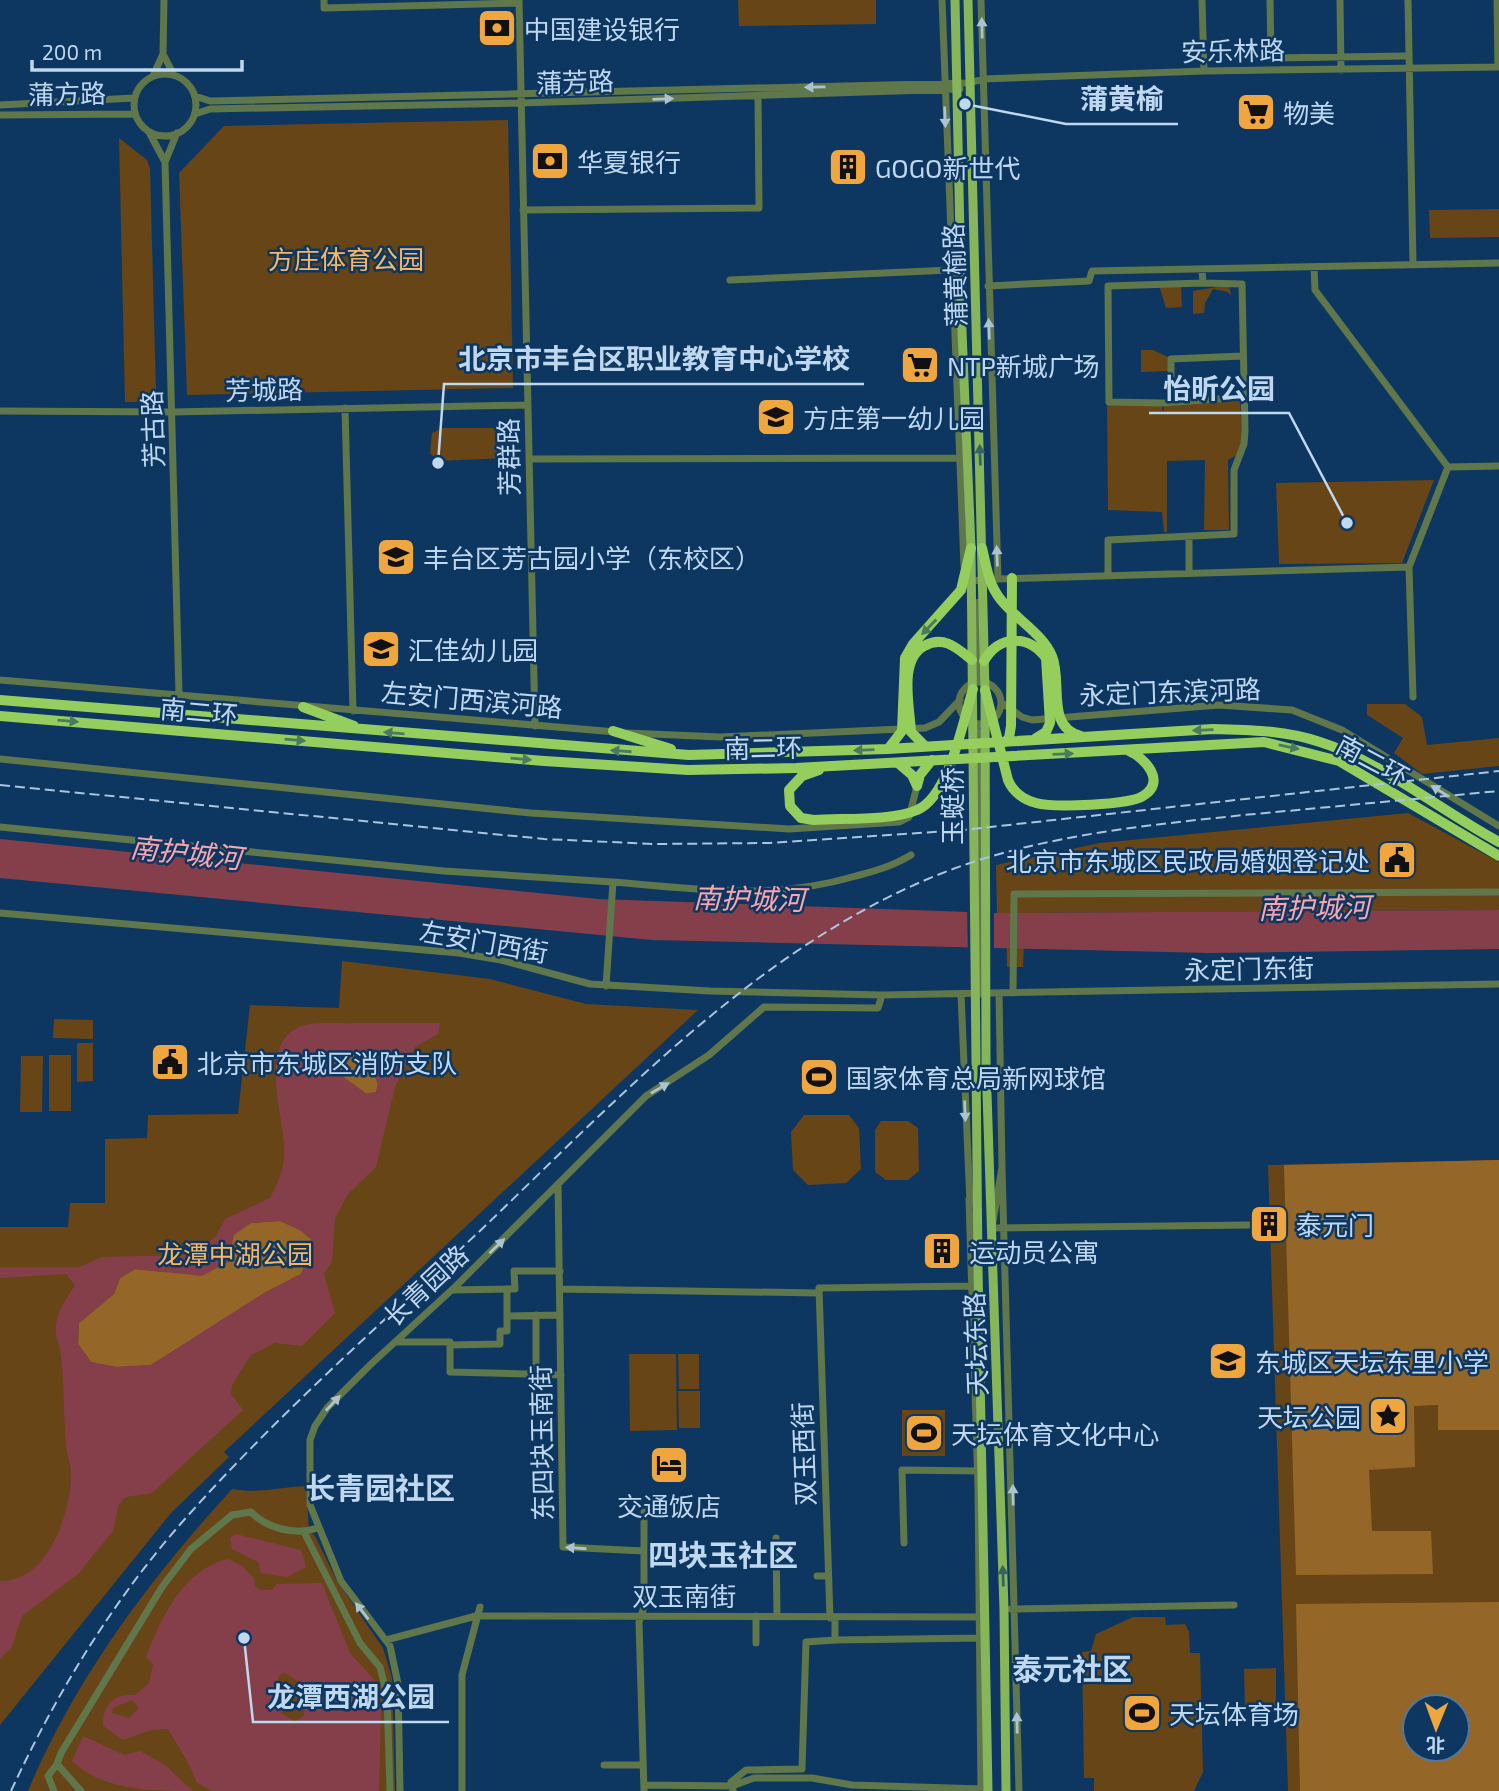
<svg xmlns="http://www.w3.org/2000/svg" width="1499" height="1791" font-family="'Exo 2','Noto Sans SC',sans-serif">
  <rect width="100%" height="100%" fill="#0d3760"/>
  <path fill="#674516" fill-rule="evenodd" d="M738,0H876V24L739,26Z
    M508,120L513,388L187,395L179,173L224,126Z
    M119,138L147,160L150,168L156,392L145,402H125Z
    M1499,209V237L1430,238L1429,210Z
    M1159,285L1181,287L1182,307L1166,308Z
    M1229,285L1231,296L1228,292L1213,289L1205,303L1204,313L1193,314V291Z
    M1141,350H1153L1168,357V371L1141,372Z
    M1240,398L1242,443L1237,455L1228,460L1229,530H1204L1205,460L1167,461V532H1164L1162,512L1108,510L1107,405L1162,403L1163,416L1164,406Z
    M443,428H501L511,439V450L505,458L438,461L430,453L432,433Z
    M1434,480L1402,563L1279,564L1276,483Z
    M1367,704H1405L1422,717L1427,745L1499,738V766L1422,774L1394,753L1403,738L1367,715Z
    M1408,813L1499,862V910L1025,913L1023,967H1007L1006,913H997L996,865L1100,843Z
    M342,961L490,979L586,1004L698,1010L224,1452L229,1457L171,1513L0,1725V1227H68L70,1203H105V1139L147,1138L148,1115L238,1114L250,1005L339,1008Z
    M54,1019L93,1020V1039L53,1038Z
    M77,1043H93V1081L77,1082Z
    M49,1055H71V1111H49Z
    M21,1056H43L42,1112H20Z
    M804,1115H849L859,1128L861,1169L846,1183L808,1185L793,1170L791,1132Z
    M881,1121H908L918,1128L919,1171L908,1180H886L875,1172V1130Z
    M1499,1160V1791H1288L1268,1165ZM1415,1707H1457V1749H1415Z
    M629,1354H676L677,1430L630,1431Z
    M678,1354H699V1389H679Z
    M678,1391H700V1428H679Z
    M902,1410H945V1456H902Z
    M306,1486L309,1531L315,1536L337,1581L383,1648L392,1678L395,1791H28C76,1677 149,1580 232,1489C256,1494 281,1487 306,1486Z
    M1133,1617H1165L1166,1625L1185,1624L1189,1632L1190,1653H1200L1203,1772L1194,1791H1094V1778H1084L1082,1652L1091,1651L1096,1634Z
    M1276,1668V1708H1245L1244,1669Z"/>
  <path fill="#946729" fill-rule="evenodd" d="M365,1052L378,1084L376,1092L366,1094L342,1076L337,1064L342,1053Z
    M1499,1160V1430H1438V1405L1414,1406L1415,1467L1369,1470L1372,1531H1431L1433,1574L1296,1575L1284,1165Z
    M280,1221L300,1230L311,1239L310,1252L301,1274L266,1292L151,1365L116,1367L91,1362L78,1344L79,1323L114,1294L120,1278L135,1269L163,1272L251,1223Z
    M1499,1602V1791H1300L1296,1604ZM1415,1707H1457V1749H1415Z"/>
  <path fill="#853f4a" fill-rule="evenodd" d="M0,839L598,899L997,913L1499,910V949L1209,953L652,940L0,878Z
    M353,1023H440L438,1034L415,1047L395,1087L376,1167L347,1195L335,1219L332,1261L324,1274L335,1313L302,1346L275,1343L251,1355L232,1385L231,1394L243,1410L152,1493L126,1497L119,1504L113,1531L78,1574L22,1616L12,1647L0,1659V1581C46,1583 70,1516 71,1477C72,1467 67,1456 66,1445C63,1414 65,1381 60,1349C59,1344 56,1339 56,1334C54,1314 66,1300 75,1285L66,1274L0,1278V1267H80L102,1257L185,1255L200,1249L216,1236L225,1219L270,1198C276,1186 283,1172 284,1158C288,1125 255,1047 299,1027C313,1021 338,1024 353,1023ZM365,1052L378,1084L376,1092L367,1094L342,1076L337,1064L343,1053ZM281,1221L300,1230L311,1239L310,1252L301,1274L266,1292L151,1365L116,1367L91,1362L78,1344L79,1323L114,1294L120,1278L135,1269L202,1276L228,1262L234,1235L251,1223Z
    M236,1534L301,1550L306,1567L287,1577L261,1573L258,1562L232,1549L230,1538Z
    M228,1559L242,1566L254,1578L255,1586L260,1590H272L277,1584L322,1583L350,1653L376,1682L381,1710L379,1791H212L196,1782C193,1767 176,1744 168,1729L151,1730L123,1740L103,1726C103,1705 113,1693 135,1695L149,1683L153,1664L146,1657C161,1617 184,1569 228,1559ZM285,1673L306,1687L304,1715L296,1722L281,1713L286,1696L278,1684L279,1675ZM132,1700L139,1708L129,1718L112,1713L113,1708Z
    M83,1736L124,1755L140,1751L165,1765L193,1791C151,1791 104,1791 72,1761Z"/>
  <path fill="#0d3760" d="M967,908L994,909V953H968Z"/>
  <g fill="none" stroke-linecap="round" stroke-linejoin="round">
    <path stroke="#5f774b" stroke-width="7" d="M324,0V8L519,3
      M519,0L535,726
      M942,0L964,566
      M1202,0L1204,71
      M1270,0L1271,58L1405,56
      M1340,0L1341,70
      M1408,0L1413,265
      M1497,0L1498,67
      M163,54L174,75
      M134 105a31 31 0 1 1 62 0a31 31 0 1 1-62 0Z
      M153,76L163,54L164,0
      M195,96L210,101L969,83L983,79L1204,71L1499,67
      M0,105L134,98
      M195,114L210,109L521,103L960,89
      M0,115L135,114
      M149,132L165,162L179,695
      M165,162L177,133
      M523,210L759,208L758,97
      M1314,267L1315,290L1448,467L1409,567L1413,697
      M730,280L950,270
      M1203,283L1108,286L1109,402L1162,403L1244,397
      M988,286L1089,281L1092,271L1499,263
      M1171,402V359L1243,356
      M345,408L353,711
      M0,411L173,412L528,405
      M529,459L960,458
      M1448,467L1499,466
      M1189,573V537
      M1108,576V540L1234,534V470L1244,444L1245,431L1242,284L1203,283L1202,269
      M998,579L1409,567
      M968,581L998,579L981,0
      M0,680L616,732
      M959 703a21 21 0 1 1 42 0a21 21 0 1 1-42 0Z
      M973,683L978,677L979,602
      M1001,702L1022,717L1032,720L1219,705L1292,710L1342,730L1499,826
      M973,723L978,731L980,994
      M628,733L720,737L925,728L939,722L960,700
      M0,759L531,813L789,829L899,822L909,817L917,786
      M0,827L444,871L613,882L606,986
      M613,882C700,889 771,901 856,876C875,871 893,866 911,855
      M0,913L459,953L501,960L590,984L710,991L882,995L1499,984
      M999,993L1002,1167L992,1228L1249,1225
      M1013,993L1014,894L1499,892
      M961,994L970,1203
      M1002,1167L1019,1791
      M558,1184L563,1547L644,1551
      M969,1199L978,1488L981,1791
      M507,1289V1316
      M560,1289L819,1293
      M453,1290L515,1289L514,1271H560
      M536,1315V1375
      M395,1342H450V1372L561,1375
      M450,1345L500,1344V1331H507V1316L560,1315
      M304,1532L360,1643L380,1667L387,1695L390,1791
      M776,1538L777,1616
      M904,1543L902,1470L980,1471
      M817,1576H828
      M1011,1609L1234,1605
      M830,1618L819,1288L974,1286
      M386,1640L476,1616L985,1617
      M835,1640L982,1638
      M756,1643V1616
      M604,1765H642
      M644,1785L732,1786L754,1778H812L852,1785L984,1789
      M54,1791L48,1776L57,1764
      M81,1791L57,1764L61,1753L162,1587L191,1549L232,1515L251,1512C266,1528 296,1536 317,1528
      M400,1791L398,1684L390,1646L341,1581L310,1505V1440L315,1426L327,1408L370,1365L456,1286L646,1096L709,1055L764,1007L878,1008L882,995
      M462,1791V1675L480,1607
      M644,1791L639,1622L644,1607V1512
      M733,1791L731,1782L746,1770L802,1769L806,1642L835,1640V1618"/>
    <path stroke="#86b659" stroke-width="9" d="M955,0L962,331L971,548L978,1268L988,1791
      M968,0L985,690L986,1063L1004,1609L1006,1791
      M952,307L959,325"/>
    <path stroke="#95ce5d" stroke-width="10" d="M982,548C985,560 987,574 992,585C1004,614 1039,627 1052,656C1063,682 1045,727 1081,736
      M984,661C999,635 1028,634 1046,658L1050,723L1046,732L1036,738
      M985,690L1008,780C1013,792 1024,800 1036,803C1054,808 1129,805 1143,796C1167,782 1145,758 1129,751
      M0,700L689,755L888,749L1213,729C1249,730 1284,730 1320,742C1380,761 1443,812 1499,842
      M303,707L354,726
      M0,716L544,761L688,770L796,768L1264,742L1339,761L1499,856
      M613,731L671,749
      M1005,742L1009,738L1011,726L1012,578
      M925,746L911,732C910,708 898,660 924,646C944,635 957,648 972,660
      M888,749L902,731L905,658L913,644L961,590L971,548
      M898,763L912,775L917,786
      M819,770L802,776L789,790L790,806L801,818L814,820C843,818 892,821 917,810C949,797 963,721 973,689
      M917,786L920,775L932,760"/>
    <path stroke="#abc4df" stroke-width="2" stroke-dasharray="10 5" stroke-linecap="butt" d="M0,785L544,839L654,844L770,843L963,830L1499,771
      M11,1791C56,1694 113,1600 184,1520C276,1416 382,1323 483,1228C626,1091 773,932 964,865C1055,834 1149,825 1244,815C1329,807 1414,799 1499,791"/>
  </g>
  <defs><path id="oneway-solid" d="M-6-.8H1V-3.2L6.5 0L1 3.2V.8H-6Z" transform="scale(1.75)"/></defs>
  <g fill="#adc4cf">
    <use href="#oneway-solid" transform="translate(982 28) rotate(-91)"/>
    <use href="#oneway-solid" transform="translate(815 87) rotate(179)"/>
    <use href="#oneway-solid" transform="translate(663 99) rotate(-2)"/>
    <use href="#oneway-solid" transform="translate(945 117) rotate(88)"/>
    <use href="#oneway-solid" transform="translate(989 329) rotate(-92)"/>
    <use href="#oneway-solid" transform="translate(997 556) rotate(-92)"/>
    <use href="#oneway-solid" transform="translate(1440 791) rotate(-148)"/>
    <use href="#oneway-solid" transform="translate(660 1088) rotate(-30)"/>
    <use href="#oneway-solid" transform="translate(965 1111) rotate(88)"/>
    <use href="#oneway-solid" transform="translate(497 1246) rotate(-44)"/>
    <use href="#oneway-solid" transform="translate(333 1403) rotate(-47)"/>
    <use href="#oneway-solid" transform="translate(1013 1495) rotate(-91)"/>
    <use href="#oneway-solid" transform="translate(576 1548) rotate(-176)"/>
    <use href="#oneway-solid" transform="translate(362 1611) rotate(-128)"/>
    <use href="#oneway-solid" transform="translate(1017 1723) rotate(-91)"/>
  </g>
  <g fill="#37635e">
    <use href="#oneway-solid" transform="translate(980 455) rotate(-92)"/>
    <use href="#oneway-solid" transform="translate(1003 1576) rotate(-92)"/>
  </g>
  <g fill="#4a7b5f">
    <use href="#oneway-solid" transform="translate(929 627) rotate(134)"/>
    <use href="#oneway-solid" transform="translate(68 721) rotate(5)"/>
    <use href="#oneway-solid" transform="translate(1203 730) rotate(178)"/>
    <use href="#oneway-solid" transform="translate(394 733) rotate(-175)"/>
    <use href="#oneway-solid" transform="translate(295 740) rotate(5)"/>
    <use href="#oneway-solid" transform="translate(1289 747) rotate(12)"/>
    <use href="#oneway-solid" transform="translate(864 750) rotate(178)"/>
    <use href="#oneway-solid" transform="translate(621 751) rotate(-176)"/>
    <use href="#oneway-solid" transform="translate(1063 754) rotate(-2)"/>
    <use href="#oneway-solid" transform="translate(521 759) rotate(5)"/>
  </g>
  <defs>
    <g id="bank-square" transform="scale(2.0125)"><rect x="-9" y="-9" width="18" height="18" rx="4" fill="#f0a63e" stroke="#0d3760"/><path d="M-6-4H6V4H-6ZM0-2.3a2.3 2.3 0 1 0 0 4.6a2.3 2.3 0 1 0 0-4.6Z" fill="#111"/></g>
    <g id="supermarket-square" transform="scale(2.0125)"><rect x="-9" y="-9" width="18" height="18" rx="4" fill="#f0a63e" stroke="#0d3760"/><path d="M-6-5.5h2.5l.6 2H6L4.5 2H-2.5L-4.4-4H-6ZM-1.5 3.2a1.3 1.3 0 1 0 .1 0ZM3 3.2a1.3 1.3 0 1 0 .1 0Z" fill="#111"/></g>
    <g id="building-square" transform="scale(2.0125)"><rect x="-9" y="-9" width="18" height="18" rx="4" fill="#f0a63e" stroke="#0d3760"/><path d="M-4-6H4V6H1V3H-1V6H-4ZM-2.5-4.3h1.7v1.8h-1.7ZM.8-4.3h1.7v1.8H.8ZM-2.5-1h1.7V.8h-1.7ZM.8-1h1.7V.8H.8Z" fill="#111"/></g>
    <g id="school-square" transform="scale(2.0125)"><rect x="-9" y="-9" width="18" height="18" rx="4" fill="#f0a63e" stroke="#0d3760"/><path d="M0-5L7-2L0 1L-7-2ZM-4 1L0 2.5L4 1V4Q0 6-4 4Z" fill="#111"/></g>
    <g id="civic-square" transform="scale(2.0125)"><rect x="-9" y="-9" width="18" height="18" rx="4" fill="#f0a63e" stroke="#0d3760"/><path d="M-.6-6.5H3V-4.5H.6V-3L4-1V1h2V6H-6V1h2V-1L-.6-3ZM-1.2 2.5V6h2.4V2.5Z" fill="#111"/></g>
    <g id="stadium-square" transform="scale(2.0125)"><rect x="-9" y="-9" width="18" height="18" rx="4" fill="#f0a63e" stroke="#0d3760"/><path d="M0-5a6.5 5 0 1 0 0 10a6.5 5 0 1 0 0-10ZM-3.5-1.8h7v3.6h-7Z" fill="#111"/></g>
    <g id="sight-square" transform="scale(2.0125)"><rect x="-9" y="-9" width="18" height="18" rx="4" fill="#f0a63e" stroke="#0d3760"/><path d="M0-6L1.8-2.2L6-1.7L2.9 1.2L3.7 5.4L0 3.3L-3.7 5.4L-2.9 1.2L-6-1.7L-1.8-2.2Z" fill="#111"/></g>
    <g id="hotel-square" transform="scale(2.0125)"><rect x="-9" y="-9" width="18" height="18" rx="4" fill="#f0a63e" stroke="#0d3760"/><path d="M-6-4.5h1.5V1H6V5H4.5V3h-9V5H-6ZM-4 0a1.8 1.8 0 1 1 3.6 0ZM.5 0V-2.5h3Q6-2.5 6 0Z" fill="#111"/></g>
  </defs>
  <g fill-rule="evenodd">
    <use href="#bank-square" x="497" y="28"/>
    <use href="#supermarket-square" x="1256" y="112"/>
    <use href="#bank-square" x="550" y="161"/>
    <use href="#building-square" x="848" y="167"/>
    <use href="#supermarket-square" x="920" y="365"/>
    <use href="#school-square" x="776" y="417"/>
    <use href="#school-square" x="396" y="557"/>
    <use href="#school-square" x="381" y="649"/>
    <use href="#civic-square" x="1397" y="860"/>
    <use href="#civic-square" x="170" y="1062"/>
    <use href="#stadium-square" x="819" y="1077"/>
    <use href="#building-square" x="1269" y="1224"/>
    <use href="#building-square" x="942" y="1251"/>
    <use href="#school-square" x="1228" y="1361"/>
    <use href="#sight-square" x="1388" y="1416"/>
    <use href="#stadium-square" x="924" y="1433"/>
    <use href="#hotel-square" x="669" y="1465"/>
    <use href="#stadium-square" x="1142" y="1713"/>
  </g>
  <g text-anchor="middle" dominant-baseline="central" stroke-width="5" stroke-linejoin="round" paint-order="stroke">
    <g font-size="26" fill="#c0d7f0" stroke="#0d3760" text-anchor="start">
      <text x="524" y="28">中国建设银行</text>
      <text x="1283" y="112">物美</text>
      <text x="577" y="161">华夏银行</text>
      <text x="875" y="167">GOGO新世代</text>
      <text x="947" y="365">NTP新城广场</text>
      <text x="803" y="417">方庄第一幼儿园</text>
      <text x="423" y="557">丰台区芳古园小学（东校区）</text>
      <text x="408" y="649">汇佳幼儿园</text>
      <text x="1370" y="860" text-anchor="end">北京市东城区民政局婚姻登记处</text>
      <text x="197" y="1062">北京市东城区消防支队</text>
      <text x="846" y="1077">国家体育总局新网球馆</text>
      <text x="1296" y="1224">泰元门</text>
      <text x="969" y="1251">运动员公寓</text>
      <text x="1255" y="1361">东城区天坛东里小学</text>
      <text x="1361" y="1416" text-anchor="end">天坛公园</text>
      <text x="951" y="1433">天坛体育文化中心</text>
      <text x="669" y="1505" text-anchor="middle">交通饭店</text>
      <text x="1169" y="1713">天坛体育场</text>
    </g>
    <g font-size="26" fill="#c0d7f0" stroke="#0d3760">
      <text transform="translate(1233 50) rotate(-1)">安乐林路</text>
      <text transform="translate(575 81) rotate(-2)">蒲芳路</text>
      <text transform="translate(67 93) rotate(-1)">蒲方路</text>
      <text transform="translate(954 275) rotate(-92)">蒲黄榆路</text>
      <text transform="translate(264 389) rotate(-1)">芳城路</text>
      <text transform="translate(152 429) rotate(-92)">芳古路</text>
      <text transform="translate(508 457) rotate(-91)">芳群路</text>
      <text transform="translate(1170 691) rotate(-2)">永定门东滨河路</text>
      <text transform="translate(472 699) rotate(5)">左安门西滨河路</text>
      <text transform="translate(199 711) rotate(5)">南二环</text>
      <text transform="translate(763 747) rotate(-1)">南二环</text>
      <text transform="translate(1373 760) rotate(28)">南二环</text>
      <text transform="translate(951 806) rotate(-90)">玉蜓桥</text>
      <text transform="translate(484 941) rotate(10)">左安门西街</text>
      <text transform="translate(1249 968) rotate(-1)">永定门东街</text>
      <text transform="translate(425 1285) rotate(-43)">长青园路</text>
      <text transform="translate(975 1344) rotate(-92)">天坛东路</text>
      <text transform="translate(541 1443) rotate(-91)">东四块玉南街</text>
      <text transform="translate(803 1454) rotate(-92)">双玉西街</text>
      <text x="684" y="1595">双玉南街</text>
    </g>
    <g font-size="26" fill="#f7b661" stroke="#0d3760">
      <text x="346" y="258">方庄体育公园</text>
      <text x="235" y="1253">龙潭中湖公园</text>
    </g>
    <g font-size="28" font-style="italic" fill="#faa5af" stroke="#0d3760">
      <text transform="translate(186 852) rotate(6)">南护城河</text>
      <text transform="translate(749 898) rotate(1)">南护城河</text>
      <text transform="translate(1314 907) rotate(-1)">南护城河</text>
    </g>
    <g font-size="30" font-weight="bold" fill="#c0d7f0" stroke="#0d3760">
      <text x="380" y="1487">长青园社区</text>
      <text x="723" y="1554">四块玉社区</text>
      <text x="1072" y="1668">泰元社区</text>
    </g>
  </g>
  <path fill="none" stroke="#c0d7f0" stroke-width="2.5" d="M965 104L1066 124H1178M438 463L444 384H864M1347 523L1289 413H1149M244 1638L253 1722H449"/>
  <g fill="#c0d7f0" stroke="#0d3760" stroke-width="2.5">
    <circle cx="965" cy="104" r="7"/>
    <circle cx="438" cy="463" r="7"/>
    <circle cx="1347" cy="523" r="7"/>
    <circle cx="244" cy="1638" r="7"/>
  </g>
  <g font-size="28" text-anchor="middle" font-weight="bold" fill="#c0d7f0" stroke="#0d3760" stroke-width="5" stroke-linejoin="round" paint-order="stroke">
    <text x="1122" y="109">蒲黄榆</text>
    <text x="654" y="369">北京市丰台区职业教育中心学校</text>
    <text x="1219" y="399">怡昕公园</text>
    <text x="351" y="1707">龙潭西湖公园</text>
  </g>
  <g transform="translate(1436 1728) rotate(181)"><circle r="33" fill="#0d3760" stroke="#55779a" stroke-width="2"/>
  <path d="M0-5L12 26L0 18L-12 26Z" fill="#f0a63e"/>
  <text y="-10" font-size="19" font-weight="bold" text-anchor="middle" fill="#c0d7f0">北</text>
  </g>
  <path d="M32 60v10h210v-10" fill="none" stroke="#c0d7f0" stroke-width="3.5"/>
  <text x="42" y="60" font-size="21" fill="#c0d7f0" stroke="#0d3760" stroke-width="5" paint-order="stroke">200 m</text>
</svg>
